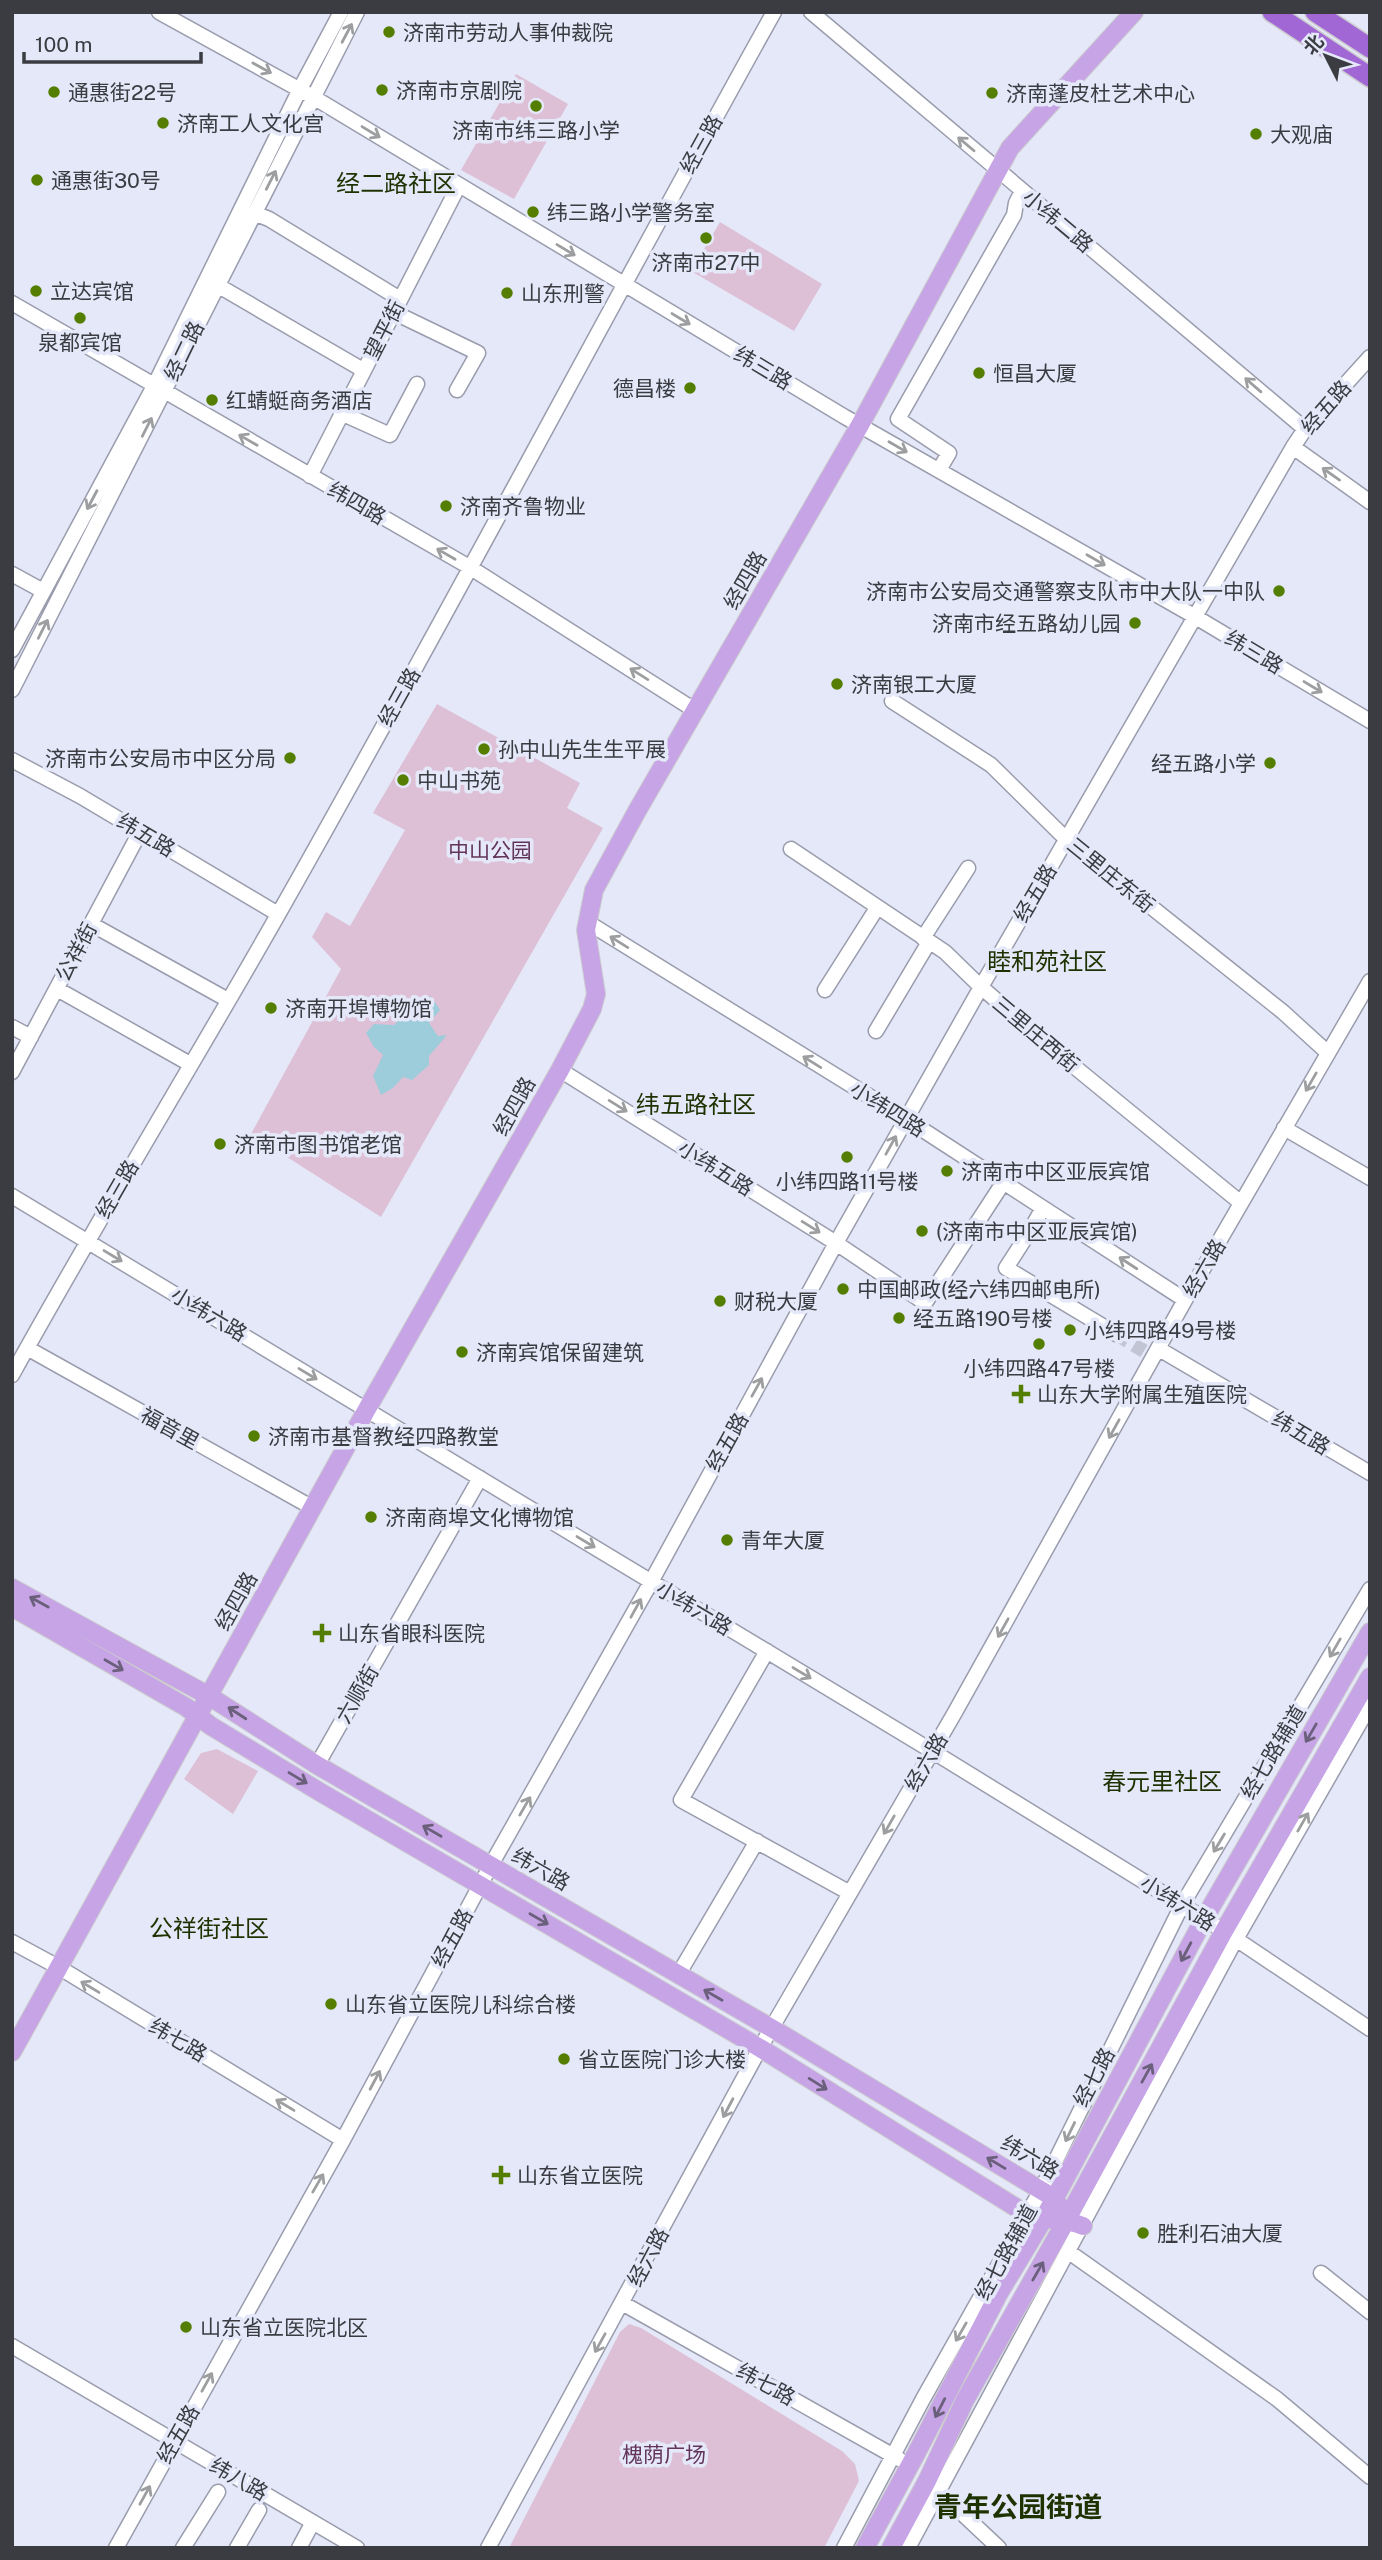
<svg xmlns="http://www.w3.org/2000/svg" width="1382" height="2560" font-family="'Public Sans','Noto Sans SC',sans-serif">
  <rect width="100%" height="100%" fill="#e4e8f9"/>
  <path fill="#dec0d6" d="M516,74L568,104L514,199L461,170Z
    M720,222L822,284L794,331L691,271Z
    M437,704L580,783L567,808L603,828L381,1217L251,1134L341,969L312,937L326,912L350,926L405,830L373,813Z
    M217,1749L258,1771L233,1814L184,1779L201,1753Z
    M629,2324L641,2328L842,2451L855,2464L859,2481L824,2548H509L620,2332Z"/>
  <path fill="#9dccda" d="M431,996L440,1010L429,1023L438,1036L447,1035L429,1056V1065L412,1080L403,1077L393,1088L381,1095L373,1076L383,1055L374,1047L366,1033L374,1024L394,1025L409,1009Z"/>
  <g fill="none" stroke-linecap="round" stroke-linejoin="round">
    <path stroke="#c2c6d4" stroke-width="14" stroke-dasharray="14 7" stroke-linecap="butt" d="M1116,1334L1144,1351"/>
    <g stroke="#999cac" stroke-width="17">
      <path id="minor" d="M159,12L313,97L845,417L1194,616L1370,721
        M811,12L1305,429
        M254,213L269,219L400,299
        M217,285L363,370
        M12,303L471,568L696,711
        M393,312L478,353L457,390
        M341,413L390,435L417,384
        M1293,447L1370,502
        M939,470L949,453L898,419L1014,215L1016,203L1022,191
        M310,476L459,185
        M12,574L43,591
        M12,650L154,386L300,89L341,12
        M12,690L357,12
        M892,701L991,765L1066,839L1283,1012L1328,1053
        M12,760L80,796L278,914
        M791,849L945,952L981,987L1054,1050L1241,1203
        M587,922L906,1119L1185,1300
        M91,924L228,1000
        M923,938L968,868
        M57,989L190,1064
        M825,990L877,908
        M12,1027L31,1037
        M876,1031L929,942
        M560,1070L836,1243L925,1303L1003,1183
        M12,1072L140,832
        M1284,1128L1370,1178
        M12,1196L932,1751L1224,1931L1370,2029
        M1035,1222L1043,1208
        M1024,1240L1006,1268L1116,1334
        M27,1348L313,1508
        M1159,1349L1370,1473
        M12,1375C98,1219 191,1068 279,913C448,615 607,312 774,12
        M767,1651L681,1800L850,1893
        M317,1765L480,1478
        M12,1942L60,1968L343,2140
        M678,1975L757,1841
        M1069,2252L1277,2399L1370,2477
        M1321,2273L1370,2312
        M622,2303L899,2459
        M12,2346L357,2548
        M934,2487L999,2548
        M116,2548L343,2140L491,1865L651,1582L836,1243L981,987L1293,447L1305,429L1370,357
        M183,2548L218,2492
        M237,2548L259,2510
        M299,2548L313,2522
        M488,2548L760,2048L954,1714L1185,1300L1370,981
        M844,2548L923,2399L1041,2190L1182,1905L1370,1589
        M908,2548L1236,1939L1370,1705"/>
    </g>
    <g stroke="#ccccce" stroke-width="20">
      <path id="major" d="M12,1588L209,1696L317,1765L773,2029L1054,2198L1067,2219
        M12,1607L186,1707L211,1726L320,1792L760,2048L1028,2215C1048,2221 1064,2218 1083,2226
        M12,2052L367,1409L560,1070L592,1009L596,994L586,930L594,890L637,811L860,425L1010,148L1134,12
        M865,2548L916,2454L999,2293L1043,2220L1204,1919L1370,1632
        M891,2548L927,2481L965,2400L1067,2219L1224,1931L1370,1677"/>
    </g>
    <g stroke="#ccccce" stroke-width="22">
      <path id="highway" d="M1272,12L1370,77
        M1315,12L1370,48"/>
    </g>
    <use href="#minor" stroke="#fff" stroke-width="14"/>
    <use href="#major" stroke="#c6a4e6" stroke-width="18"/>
    <use href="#highway" stroke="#a067d5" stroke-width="19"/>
  </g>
  <defs><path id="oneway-shaft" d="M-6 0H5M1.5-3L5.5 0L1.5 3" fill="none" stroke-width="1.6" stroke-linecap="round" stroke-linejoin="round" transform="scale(1.75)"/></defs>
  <g stroke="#9c9ea0">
    <use href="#oneway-shaft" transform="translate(347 33) rotate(-62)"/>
    <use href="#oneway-shaft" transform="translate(262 68) rotate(29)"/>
    <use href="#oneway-shaft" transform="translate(371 132) rotate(31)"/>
    <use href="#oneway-shaft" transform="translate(966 144) rotate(-140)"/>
    <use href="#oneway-shaft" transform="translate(271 180) rotate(-63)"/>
    <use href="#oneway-shaft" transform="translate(566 250) rotate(31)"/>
    <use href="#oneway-shaft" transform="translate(681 319) rotate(31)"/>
    <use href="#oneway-shaft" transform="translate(1253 385) rotate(-139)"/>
    <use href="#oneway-shaft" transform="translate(147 427) rotate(-63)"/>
    <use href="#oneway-shaft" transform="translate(248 440) rotate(-150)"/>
    <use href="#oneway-shaft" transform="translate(898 447) rotate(30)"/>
    <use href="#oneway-shaft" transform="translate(1331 474) rotate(-145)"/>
    <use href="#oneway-shaft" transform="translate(92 500) rotate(118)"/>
    <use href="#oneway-shaft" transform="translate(446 554) rotate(-150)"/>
    <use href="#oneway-shaft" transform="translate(1096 560) rotate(30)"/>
    <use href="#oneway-shaft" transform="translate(43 629) rotate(-63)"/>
    <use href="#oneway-shaft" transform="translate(639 674) rotate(-148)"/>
    <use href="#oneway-shaft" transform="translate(1313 687) rotate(31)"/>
    <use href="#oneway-shaft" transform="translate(619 942) rotate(-148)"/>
    <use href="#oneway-shaft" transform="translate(812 1062) rotate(-148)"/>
    <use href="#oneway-shaft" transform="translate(1311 1082) rotate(120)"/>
    <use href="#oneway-shaft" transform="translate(618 1106) rotate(32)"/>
    <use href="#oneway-shaft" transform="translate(891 1145) rotate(-61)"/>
    <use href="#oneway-shaft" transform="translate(811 1227) rotate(32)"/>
    <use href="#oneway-shaft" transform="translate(113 1256) rotate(31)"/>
    <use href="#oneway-shaft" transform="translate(1128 1263) rotate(-147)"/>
    <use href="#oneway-shaft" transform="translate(308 1374) rotate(31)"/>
    <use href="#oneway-shaft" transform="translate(757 1387) rotate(-61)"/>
    <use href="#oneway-shaft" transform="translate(1114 1429) rotate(119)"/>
    <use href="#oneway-shaft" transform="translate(586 1542) rotate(31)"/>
    <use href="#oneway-shaft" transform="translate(636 1608) rotate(-61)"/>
    <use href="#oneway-shaft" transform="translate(1003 1628) rotate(119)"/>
    <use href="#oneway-shaft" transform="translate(1335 1648) rotate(120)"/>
    <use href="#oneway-shaft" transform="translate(802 1673) rotate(31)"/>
    <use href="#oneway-shaft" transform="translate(525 1806) rotate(-60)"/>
    <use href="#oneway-shaft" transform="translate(1303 1822) rotate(-60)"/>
    <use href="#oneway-shaft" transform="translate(889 1825) rotate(120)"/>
    <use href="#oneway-shaft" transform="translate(1219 1843) rotate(121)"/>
    <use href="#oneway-shaft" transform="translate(90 1987) rotate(-149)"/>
    <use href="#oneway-shaft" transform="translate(375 2080) rotate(-62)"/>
    <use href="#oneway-shaft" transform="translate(285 2105) rotate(-149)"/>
    <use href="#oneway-shaft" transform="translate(728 2108) rotate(118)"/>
    <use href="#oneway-shaft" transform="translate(1070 2132) rotate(116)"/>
    <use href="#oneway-shaft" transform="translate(318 2183) rotate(-60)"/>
    <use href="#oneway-shaft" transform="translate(961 2332) rotate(120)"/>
    <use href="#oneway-shaft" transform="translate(600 2343) rotate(119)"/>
    <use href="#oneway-shaft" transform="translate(207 2382) rotate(-61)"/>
    <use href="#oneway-shaft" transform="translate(145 2495) rotate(-61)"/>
  </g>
  <g stroke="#6b607b">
    <use href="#oneway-shaft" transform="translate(39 1602) rotate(-151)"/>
    <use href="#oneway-shaft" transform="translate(114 1665) rotate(30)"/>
    <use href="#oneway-shaft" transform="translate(237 1713) rotate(-147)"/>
    <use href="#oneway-shaft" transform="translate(1311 1733) rotate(120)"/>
    <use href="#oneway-shaft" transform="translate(298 1778) rotate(31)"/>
    <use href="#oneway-shaft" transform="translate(432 1831) rotate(-150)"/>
    <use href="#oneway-shaft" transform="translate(539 1919) rotate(30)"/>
    <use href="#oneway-shaft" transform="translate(1186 1952) rotate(118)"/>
    <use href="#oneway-shaft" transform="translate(713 1995) rotate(-150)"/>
    <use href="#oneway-shaft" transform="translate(1147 2073) rotate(-61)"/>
    <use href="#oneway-shaft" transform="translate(818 2084) rotate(32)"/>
    <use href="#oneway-shaft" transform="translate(996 2163) rotate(-149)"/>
    <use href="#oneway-shaft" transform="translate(1038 2271) rotate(-60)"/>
    <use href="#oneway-shaft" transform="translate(940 2408) rotate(117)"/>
  </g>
  <g fill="#547e00" stroke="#e4e8f9" stroke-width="2.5">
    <circle cx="389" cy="32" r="7"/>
    <circle cx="382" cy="90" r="7"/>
    <circle cx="54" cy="92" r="7"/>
    <circle cx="992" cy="93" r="7"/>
    <circle cx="536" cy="106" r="7"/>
    <circle cx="163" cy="123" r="7"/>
    <circle cx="1256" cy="134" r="7"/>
    <circle cx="37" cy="180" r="7"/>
    <circle cx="533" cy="212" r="7"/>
    <circle cx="706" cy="238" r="7"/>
    <circle cx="36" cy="291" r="7"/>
    <circle cx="507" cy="293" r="7"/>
    <circle cx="80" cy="318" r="7"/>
    <circle cx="979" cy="373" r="7"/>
    <circle cx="690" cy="388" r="7"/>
    <circle cx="212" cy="400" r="7"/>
    <circle cx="446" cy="506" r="7"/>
    <circle cx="1279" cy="591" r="7"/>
    <circle cx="1135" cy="623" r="7"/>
    <circle cx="837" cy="684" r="7"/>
    <circle cx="484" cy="749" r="7"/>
    <circle cx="290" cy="758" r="7"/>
    <circle cx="1270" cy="763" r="7"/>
    <circle cx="403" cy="780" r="7"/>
    <circle cx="271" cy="1008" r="7"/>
    <circle cx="220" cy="1144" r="7"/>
    <circle cx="847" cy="1157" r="7"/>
    <circle cx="947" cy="1171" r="7"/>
    <circle cx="922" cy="1231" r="7"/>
    <circle cx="843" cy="1289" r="7"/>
    <circle cx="720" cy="1301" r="7"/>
    <circle cx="899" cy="1318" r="7"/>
    <circle cx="1070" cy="1330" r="7"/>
    <circle cx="1039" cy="1344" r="7"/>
    <circle cx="462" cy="1352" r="7"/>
    <path d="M1017.5 1383.5h7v7h7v7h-7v7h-7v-7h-7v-7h7z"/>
    <circle cx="254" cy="1436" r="7"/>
    <circle cx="371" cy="1517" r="7"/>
    <circle cx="727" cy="1540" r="7"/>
    <path d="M318.5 1622.5h7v7h7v7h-7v7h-7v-7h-7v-7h7z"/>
    <circle cx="331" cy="2004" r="7"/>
    <circle cx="564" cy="2059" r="7"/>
    <path d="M497.5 2164.5h7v7h7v7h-7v7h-7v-7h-7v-7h7z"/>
    <circle cx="1143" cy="2233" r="7"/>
    <circle cx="186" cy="2327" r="7"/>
  </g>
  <g text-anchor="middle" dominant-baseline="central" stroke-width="7" stroke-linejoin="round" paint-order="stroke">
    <g font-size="21" fill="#3a3c42" stroke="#e4e8f9" text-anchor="start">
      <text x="403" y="32">济南市劳动人事仲裁院</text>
      <text x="396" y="90">济南市京剧院</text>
      <text x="68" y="92">通惠街22号</text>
      <text x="1006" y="93">济南蓬皮杜艺术中心</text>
      <text x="177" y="123">济南工人文化宫</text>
      <text x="536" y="130" text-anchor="middle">济南市纬三路小学</text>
      <text x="1270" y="134">大观庙</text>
      <text x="51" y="180">通惠街30号</text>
      <text x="547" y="212">纬三路小学警务室</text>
      <text x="706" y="262" text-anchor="middle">济南市27中</text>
      <text x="50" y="291">立达宾馆</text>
      <text x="521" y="293">山东刑警</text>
      <text x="80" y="342" text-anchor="middle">泉都宾馆</text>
      <text x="993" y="373">恒昌大厦</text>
      <text x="676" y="388" text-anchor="end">德昌楼</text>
      <text x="226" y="400">红蜻蜓商务酒店</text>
      <text x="460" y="506">济南齐鲁物业</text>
      <text x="1265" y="591" text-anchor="end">济南市公安局交通警察支队市中大队一中队</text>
      <text x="1121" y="623" text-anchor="end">济南市经五路幼儿园</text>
      <text x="851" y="684">济南银工大厦</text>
      <text x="498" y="749">孙中山先生生平展</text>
      <text x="276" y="758" text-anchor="end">济南市公安局市中区分局</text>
      <text x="1256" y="763" text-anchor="end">经五路小学</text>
      <text x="417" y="780">中山书苑</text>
      <text x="285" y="1008">济南开埠博物馆</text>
      <text x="234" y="1144">济南市图书馆老馆</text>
      <text x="961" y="1171">济南市中区亚辰宾馆</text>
      <text x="847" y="1181" text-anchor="middle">小纬四路11号楼</text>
      <text x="936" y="1231">(济南市中区亚辰宾馆)</text>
      <text x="857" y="1289">中国邮政(经六纬四邮电所)</text>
      <text x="734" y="1301">财税大厦</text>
      <text x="913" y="1318">经五路190号楼</text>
      <text x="1084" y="1330">小纬四路49号楼</text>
      <text x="476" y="1352">济南宾馆保留建筑</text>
      <text x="1039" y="1368" text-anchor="middle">小纬四路47号楼</text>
      <text x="1037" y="1394">山东大学附属生殖医院</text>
      <text x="268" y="1436">济南市基督教经四路教堂</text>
      <text x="385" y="1517">济南商埠文化博物馆</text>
      <text x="741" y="1540">青年大厦</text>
      <text x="338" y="1633">山东省眼科医院</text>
      <text x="345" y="2004">山东省立医院儿科综合楼</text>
      <text x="578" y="2059">省立医院门诊大楼</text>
      <text x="517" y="2175">山东省立医院</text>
      <text x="1157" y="2233">胜利石油大厦</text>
      <text x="200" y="2327">山东省立医院北区</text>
    </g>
    <g font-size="21" fill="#3a3c42" stroke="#e4e8f9">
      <text transform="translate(701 144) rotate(-61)">经三路</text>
      <text transform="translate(1058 221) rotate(40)">小纬二路</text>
      <text transform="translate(384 330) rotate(-63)">望平街</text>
      <text transform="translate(184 351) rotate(-64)">经二路</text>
      <text transform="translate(763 368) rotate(31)">纬三路</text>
      <text transform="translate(1326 407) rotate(-49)">经五路</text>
      <text transform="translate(357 503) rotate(30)">纬四路</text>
      <text transform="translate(745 580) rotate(-60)">经四路</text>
      <text transform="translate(1254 652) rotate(31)">纬三路</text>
      <text transform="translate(399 697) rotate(-61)">经三路</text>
      <text transform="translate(146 835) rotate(31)">纬五路</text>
      <text transform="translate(1111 875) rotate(39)">三里庄东街</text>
      <text transform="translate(1035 893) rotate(-60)">经五路</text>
      <text transform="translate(76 952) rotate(-62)">公祥街</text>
      <text transform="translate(1036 1034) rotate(40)">三里庄西街</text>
      <text transform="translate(514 1106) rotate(-61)">经四路</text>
      <text transform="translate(888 1109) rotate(32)">小纬四路</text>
      <text transform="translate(716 1168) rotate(32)">小纬五路</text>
      <text transform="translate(117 1189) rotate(-60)">经三路</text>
      <text transform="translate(1204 1268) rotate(-60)">经六路</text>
      <text transform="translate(209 1314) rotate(31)">小纬六路</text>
      <text transform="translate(170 1428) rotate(29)">福音里</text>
      <text transform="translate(1301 1433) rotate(31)">纬五路</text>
      <text transform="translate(727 1442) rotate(-61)">经五路</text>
      <text transform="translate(236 1601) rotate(-61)">经四路</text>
      <text transform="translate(694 1608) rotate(31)">小纬六路</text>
      <text transform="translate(357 1694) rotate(-60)">六顺街</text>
      <text transform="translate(1273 1752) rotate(-59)">经七路辅道</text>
      <text transform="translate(926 1762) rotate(-60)">经六路</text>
      <text transform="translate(541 1869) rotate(30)">纬六路</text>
      <text transform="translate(1178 1903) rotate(32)">小纬六路</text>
      <text transform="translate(452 1938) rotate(-62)">经五路</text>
      <text transform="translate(178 2040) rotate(31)">纬七路</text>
      <text transform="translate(1094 2077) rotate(-62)">经七路</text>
      <text transform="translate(1030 2157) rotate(31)">纬六路</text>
      <text transform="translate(1006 2252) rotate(-61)">经七路辅道</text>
      <text transform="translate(648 2257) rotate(-62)">经六路</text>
      <text transform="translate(766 2384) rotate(29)">纬七路</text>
      <text transform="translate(178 2434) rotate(-61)">经五路</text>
      <text transform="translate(239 2479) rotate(30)">纬八路</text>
    </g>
    <g font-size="21" fill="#623458" stroke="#e4e8f9">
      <text x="490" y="850">中山公园</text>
      <text x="664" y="2454">槐荫广场</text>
    </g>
    <g font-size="24" fill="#1e3200" stroke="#e4e8f9">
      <text x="396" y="183">经二路社区</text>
      <text x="1047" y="961">睦和苑社区</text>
      <text x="696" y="1104">纬五路社区</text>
      <text x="1162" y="1781">春元里社区</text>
      <text x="209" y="1928">公祥街社区</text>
    </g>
    <g font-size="28" font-weight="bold" fill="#1e3200" stroke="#e4e8f9">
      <text x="1018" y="2506">青年公园街道</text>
    </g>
  </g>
  <rect width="1382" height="2560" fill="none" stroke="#3a3c42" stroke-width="28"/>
  <g transform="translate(1326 56) rotate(312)" stroke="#e4e8f9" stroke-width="5" paint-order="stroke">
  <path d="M0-5L12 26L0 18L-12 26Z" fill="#3a3c42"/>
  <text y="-10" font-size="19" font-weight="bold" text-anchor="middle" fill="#3a3c42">北</text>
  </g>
  <path d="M24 52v10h177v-10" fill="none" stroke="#3a3c42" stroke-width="3.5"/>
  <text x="35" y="52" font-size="21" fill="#3a3c42" stroke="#e4e8f9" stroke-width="5" paint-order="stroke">100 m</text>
</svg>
